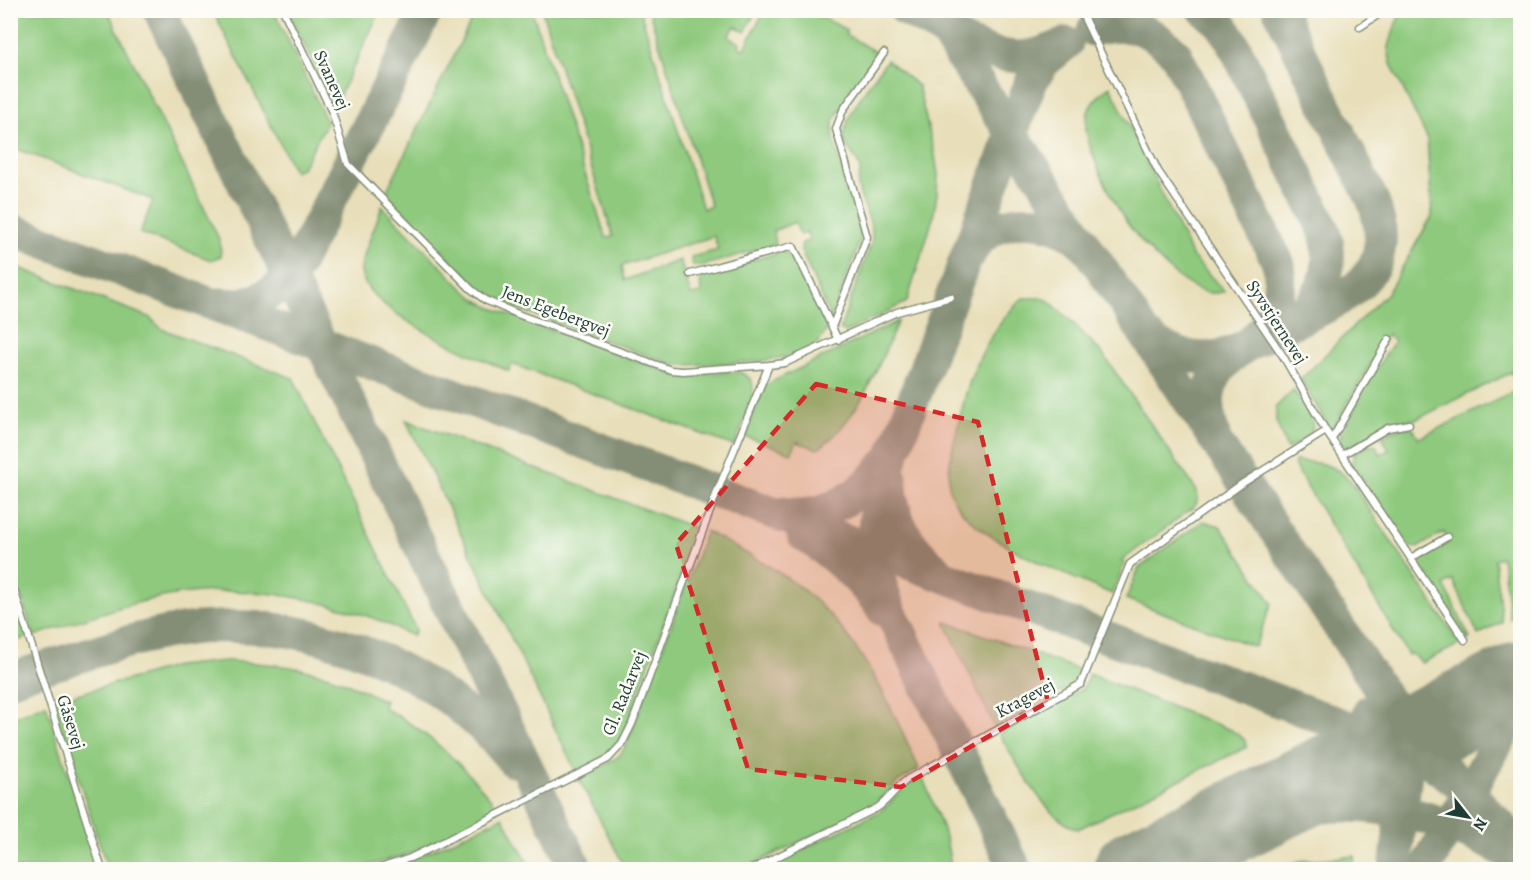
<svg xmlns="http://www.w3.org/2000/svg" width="1531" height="880" font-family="Alegreya,serif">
  <rect width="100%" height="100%" fill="#fdfcf7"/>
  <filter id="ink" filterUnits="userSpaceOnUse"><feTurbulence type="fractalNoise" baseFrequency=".0167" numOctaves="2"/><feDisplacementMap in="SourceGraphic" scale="12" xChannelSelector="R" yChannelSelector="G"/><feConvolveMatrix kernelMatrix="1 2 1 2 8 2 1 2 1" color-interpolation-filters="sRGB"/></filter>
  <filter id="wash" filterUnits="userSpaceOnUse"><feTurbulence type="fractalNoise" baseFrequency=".008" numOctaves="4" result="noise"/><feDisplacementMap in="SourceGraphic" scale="24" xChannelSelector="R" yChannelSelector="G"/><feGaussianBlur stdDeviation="1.35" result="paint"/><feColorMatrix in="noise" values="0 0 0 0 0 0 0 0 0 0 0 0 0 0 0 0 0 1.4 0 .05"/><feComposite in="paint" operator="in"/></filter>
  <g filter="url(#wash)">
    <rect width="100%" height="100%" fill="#e8dfba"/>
    <path fill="#8ec97d" stroke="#568358" stroke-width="1.5" d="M10,11H108L220,241L221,256L211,260L140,233L153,200L11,147Z
      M213,11H274L327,122L302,168L294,171Z
      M287,11H380L335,105Z
      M476,11H532L606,238L613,236L542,11H640L703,209L711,206L649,11H756L745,32L735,26L728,37L740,43L739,47L744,50L764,11H810L847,30L845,34L877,53L833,121L834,142L860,228V241L831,319L801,251L802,243L810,240L806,232L800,235L795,222L773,231L776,244L699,267L693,265L691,257L718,250L714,236L622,266L625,280L680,260L691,295L701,293L700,277L705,273L782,252H788L794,256L828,327C825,332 822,339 818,343C793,365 717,363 683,365L672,364L511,307L484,293L385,194Z
      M1403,11H1520V607L1510,619L1502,557L1494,559L1502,622L1478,635L1453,580L1444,585L1470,638L1468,640L1418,561C1422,550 1425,552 1434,549C1439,548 1444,542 1448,540L1444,532L1417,548L1408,546L1352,463L1355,452L1371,444L1376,446L1380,454L1389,450L1382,436L1396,429L1412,427L1419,438L1520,389L1512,372L1417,419L1393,423L1350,446H1343L1339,439L1369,380L1394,342L1388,334L1331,431L1301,379L1388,292L1432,216L1427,138L1391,64L1388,50L1396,23Z
      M887,60L918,86L935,156L938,174L937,194L933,218L907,302L846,332L840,329L872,241C874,221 862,206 858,187C857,181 861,175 860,169C858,158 848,151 845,141C839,121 875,77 887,60Z
      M1110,86L1192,256L1224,291C1196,305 1149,251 1133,231C1118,212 1084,147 1086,123C1087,105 1097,97 1110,86Z
      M382,206L463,289L477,300L492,308L673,374L739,372C744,374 748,376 751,380C759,393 739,432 734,446L512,364L509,371C476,357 364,311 361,271C360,259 378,220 382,206Z
      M11,265L149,317L162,329L293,378L416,630L412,636C395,628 379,619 361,614C303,595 241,586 180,594C131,601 82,620 34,636L21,597L11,578Z
      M1023,298H1042L1049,301L1074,324L1102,353L1197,491L1198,500L1195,506L1121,561L1125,563L1112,594C1072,577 954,535 949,485C947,462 956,436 961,413C970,371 991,327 1023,298Z
      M898,321C879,365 859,420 818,449L797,442L791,453L745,436L765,385Z
      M1293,390C1301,402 1322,423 1308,437C1303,442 1293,445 1287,449L1276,421V407Z
      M406,420L698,529L626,727C612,755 603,758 576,772Z
      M1295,461C1319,463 1331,462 1350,480L1460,644L1422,663L1412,654L1408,655L1294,465Z
      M1203,521L1220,526L1272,603L1255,647L1126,599L1139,568Z
      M706,531C740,550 777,568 807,593C860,637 892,707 919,769L896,783L875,806L741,870L626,869L579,780L619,756L627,744Z
      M10,592L27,637L11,643H10Z
      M945,622L950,623L1082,671L1074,685L995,728Z
      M226,661C259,663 293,665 325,675C346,681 366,692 385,701L383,707C432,734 464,766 499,809L411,853L357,869H108L53,701L176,666Z
      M1089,674L1231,730L1244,739L1247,747L1078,829C1046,821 1016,761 999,734L1077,692L1084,687Z
      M46,704L96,862L99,869H11V718Z
      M922,776C934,806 949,837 951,870H759L877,813L888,805L904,786Z
      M503,817L531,869L382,870L413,859Z
      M1355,856L1353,869H1282L1299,861Z"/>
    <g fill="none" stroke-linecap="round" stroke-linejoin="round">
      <path stroke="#848e77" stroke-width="33" d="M159,10L577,870
        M906,10C940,28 979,56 1018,57C1034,57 1049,51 1063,45
        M937,10L944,30L953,45L1390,704C1427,756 1477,799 1520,846
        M1204,10L1220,23L1231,39L1325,232C1334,268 1325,291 1299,317
        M1093,30C1131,21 1148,27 1176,54L1279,265C1288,344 1208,386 1147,336
        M10,229L1394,744L1429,761L1469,791
        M969,255C991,213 1050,212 1082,243
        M218,304C251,307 278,294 296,268L427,10
        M1214,435C1167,299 1427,345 1373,201L1279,10
        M891,478C890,517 907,546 937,570
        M784,513C827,519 861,496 886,463
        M803,535C834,555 862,580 883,610
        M10,680C31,671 54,665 75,658C115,645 156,632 198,628C316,617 439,668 513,761
        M1390,704C1410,718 1426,719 1449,717
        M1330,775C1350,758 1366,737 1369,711
        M1213,831C1250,821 1286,810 1325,807C1393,801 1463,825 1520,860
        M1016,870L890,611C870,560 868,525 886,474L1030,84L1044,62L1067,43
        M1395,870L1406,773L1405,738L1403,730
        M1424,870L1520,704"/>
      <path stroke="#848e77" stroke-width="82" d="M1134,870L1520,682"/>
    </g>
  </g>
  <g filter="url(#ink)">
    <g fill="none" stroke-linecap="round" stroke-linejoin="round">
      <g stroke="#848e77" stroke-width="9">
        <path id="service" d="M283,10L332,112L348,164L471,289L485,300L520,315L671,370L683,371L769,365
          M1080,10L1158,171L1283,356L1326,431L1465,640
          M1360,27L1385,10
          M690,274L793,246L832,327
          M838,340L832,327L867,237L836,129L843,110L884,53
          M1332,439L1389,339
          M1342,455L1388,428L1409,424
          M1411,558L1447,537
          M10,584L14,590L102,870
          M374,870L410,858L433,847L608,759L622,744L632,724L717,492L769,365L785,363L897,312L951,297
          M750,870L877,808C889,800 895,788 908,779L1081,684L1130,564L1243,483L1326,431"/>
      </g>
      <use href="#service" stroke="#fff" stroke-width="6"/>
    </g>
  </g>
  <path fill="#d62828" fill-opacity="0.2" stroke="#d62828" stroke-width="4.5" stroke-dasharray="12 8" stroke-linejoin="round" d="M816,384L978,422L1048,702L901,787L748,769L676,544Z"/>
  <g text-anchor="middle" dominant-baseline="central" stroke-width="5" stroke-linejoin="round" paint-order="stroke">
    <g font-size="18" fill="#1f3d34" stroke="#fdfcf7">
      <text transform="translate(332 80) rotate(66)">Svanevej</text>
      <text transform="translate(556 311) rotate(21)">Jens Egebergvej</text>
      <text transform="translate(1277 322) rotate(57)">Syvstjernevej</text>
      <text transform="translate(624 693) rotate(-68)">Gl. Radarvej</text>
      <text transform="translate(1025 698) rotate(-28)">Kragevej</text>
      <text transform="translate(71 722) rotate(73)">Gåsevej</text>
    </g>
  </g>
  <rect width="1531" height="880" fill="none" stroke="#fdfcf7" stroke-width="36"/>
  <g transform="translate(1468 817) rotate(121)" stroke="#fdfcf7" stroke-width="4.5" paint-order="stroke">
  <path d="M0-4.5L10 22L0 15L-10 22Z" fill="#1f3d34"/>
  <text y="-9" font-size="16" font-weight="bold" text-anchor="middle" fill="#1f3d34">N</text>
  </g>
</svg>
